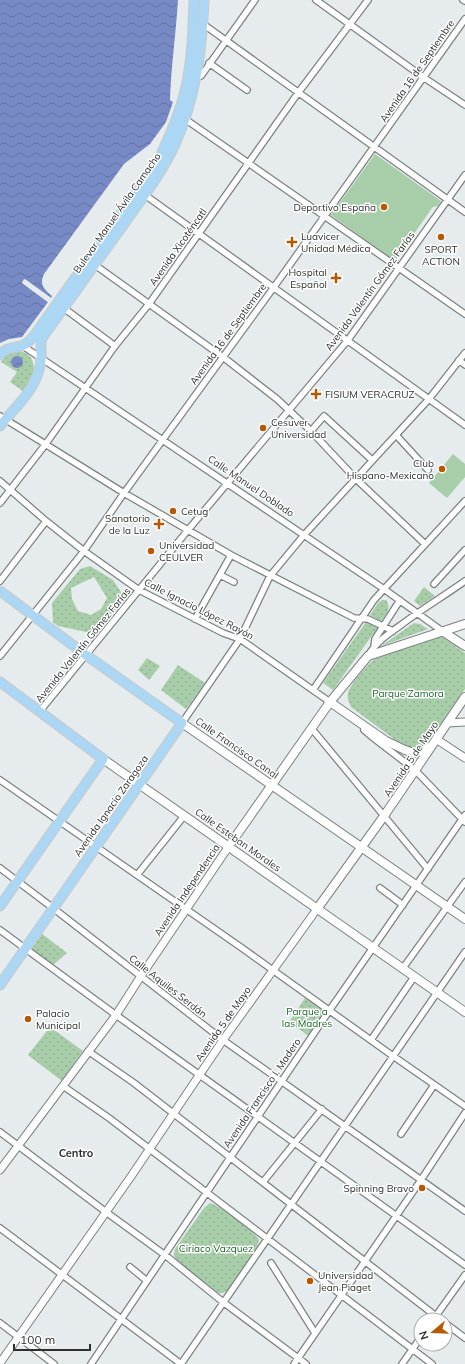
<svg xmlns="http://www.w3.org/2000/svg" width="465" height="1364" font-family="Mulish,sans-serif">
  <defs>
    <pattern id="green-dots" width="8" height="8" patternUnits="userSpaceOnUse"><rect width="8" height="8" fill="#a7cda9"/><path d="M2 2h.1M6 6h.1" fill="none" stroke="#90b092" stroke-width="1.8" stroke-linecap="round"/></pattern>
    <pattern id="water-waves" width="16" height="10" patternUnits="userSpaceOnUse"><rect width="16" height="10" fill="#788ac6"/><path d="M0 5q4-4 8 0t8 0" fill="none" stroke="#6371a1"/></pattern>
  </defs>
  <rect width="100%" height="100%" fill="#e6eced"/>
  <path fill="url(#green-dots)" fill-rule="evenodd" d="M18,351C32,352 37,365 32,378C30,383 26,387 23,391L10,382L17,372L1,362L7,354Z
    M90,566L113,580L125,598L96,634L58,626L53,622L52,603L80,569ZM94,577L107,598L101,609L91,615L78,611L72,599L71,588Z
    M424,587L435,596L420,606L414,601Z
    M382,600H386C392,608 386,614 381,621L370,615L378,603Z
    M366,622L378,627L333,690L323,683Z
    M414,623L420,624L428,629L381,646Z
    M442,637L465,653V689L429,741C421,747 416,748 406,748L351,707C349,702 347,699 348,694C348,687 368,663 375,659L432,638Z
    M147,658L160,666L149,680L138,670Z
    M178,665L205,683L186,709L161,690Z
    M41,933L67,953L53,965L30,948Z
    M305,998L326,1011L309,1036L289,1022Z
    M50,1027L83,1051L62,1081L28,1055Z
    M210,1203C219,1205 256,1232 259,1240L257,1247L232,1285C228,1290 225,1294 218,1293C207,1285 179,1267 174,1256L175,1249L204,1208Z"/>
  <path fill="#a7cda9" d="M375,154L441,201L438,206L433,207L432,208L395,261L331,215Z
    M453,454L465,464V477L447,498L429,483Z"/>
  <path fill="url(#water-waves)" d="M0,0H178C176,33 171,67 170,100L173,102L166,122L150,144L124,164L44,274C39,285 44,289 52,296L51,298L24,279L22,283L48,302L22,337L9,339L0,343Z
    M11 362a6 6 0 1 1 12 0a6 6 0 1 1-12 0Z"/>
  <path fill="#e6eced" d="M25,279L51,298L50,299L25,282L50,300L48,302L22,283Z"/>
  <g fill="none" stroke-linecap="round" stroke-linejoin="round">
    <g stroke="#7d8283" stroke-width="8">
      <path id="minor" d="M316,0L423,77L465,105
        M463,0L465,1
        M203,24L465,212
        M209,63L247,90
        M194,77L201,76L255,0
        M185,119L465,314
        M145,195L465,425
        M95,265L223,357L277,399L311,431L355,478L425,544
        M61,306L115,346
        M23,346L384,589L442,631
        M459,360L465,365
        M0,416L124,493L231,555L354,618L368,619L393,631
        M311,431L324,416L372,460
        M396,435L428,470
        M0,481L46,521L84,551L139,590L223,633L240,639L330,702
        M0,503L45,445L115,346L149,304L298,93L368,0
        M220,575L234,582
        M0,581L46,521
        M434,584L465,550
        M195,619L231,555
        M374,647L375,639L400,600
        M0,656L84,551L124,493L274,287L465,19
        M368,656C376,642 388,634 401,625C422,609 444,596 465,581
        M313,690L374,600L465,501
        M40,711L188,530L348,340L465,175
        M182,723L240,639L270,576L304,535L429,399L465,353
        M312,729L428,869
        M364,730L371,736L415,770L465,822
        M0,780L242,948L393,1056L465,1106
        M0,868L53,908L223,1040L465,1211
        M137,875L184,816
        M380,888L403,905
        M0,930L116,1015L465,1265
        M403,968L465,882
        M371,1040L414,977
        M88,1051L134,1083L441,1320
        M63,1086L109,1118L432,1364
        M0,1132L106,1212L165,1255L223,1302L306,1364
        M401,1134L434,1085
        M263,1182L322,1109
        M0,1228L181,1364
        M271,1263L315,1333
        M130,1267L147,1281
        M433,1320L465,1275
        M0,1323L54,1364
        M445,1323L465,1338
        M91,1364L329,1011L465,815
        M181,1364L465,952
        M294,1364L421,1180L465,1113
        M402,1364L421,1337"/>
    </g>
    <g stroke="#7d8283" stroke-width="9">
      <path id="tertiary" d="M447,723L465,722
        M436,739L465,758
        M0,1170L116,1015L141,976L229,846
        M0,1363L132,1175L223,1040L317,909"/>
    </g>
    <g stroke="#7d8283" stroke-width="10">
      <path id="secondary" d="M442,631L465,646
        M330,702L386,741L405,750L414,753L421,751L429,747
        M182,723L465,919
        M103,759L465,1012
        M229,846L330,702L368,656L465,624
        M317,909L384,816L465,697"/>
    </g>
    <g stroke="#c9c9c9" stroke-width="11">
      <path id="primary" d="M0,355C7,346 15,349 24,345C28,343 31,339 34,336L158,161C168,140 178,118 184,95C192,64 193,32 194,0
        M0,426C15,407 35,391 40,366C43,357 39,347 42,338C69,300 97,262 124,224C142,198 163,172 176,142C196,97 202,49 204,0
        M0,591L86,655L182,723L0,985
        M0,682L103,759L0,906"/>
    </g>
    <use href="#minor" stroke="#fff" stroke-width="5.5"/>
    <use href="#tertiary" stroke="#fff" stroke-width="7"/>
    <use href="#secondary" stroke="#fff" stroke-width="8"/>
    <use href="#primary" stroke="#abd7f5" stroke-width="9"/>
  </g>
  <g fill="#b65904" stroke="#fff" stroke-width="1.5">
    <circle cx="384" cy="207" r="4"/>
    <circle cx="441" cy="237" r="4"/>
    <path d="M290 236h4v4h4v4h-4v4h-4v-4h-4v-4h4z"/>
    <path d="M334 272h4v4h4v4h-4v4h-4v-4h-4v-4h4z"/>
    <path d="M314 388h4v4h4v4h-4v4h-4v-4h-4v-4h4z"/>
    <circle cx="263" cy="428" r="4"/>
    <circle cx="442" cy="469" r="4"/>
    <circle cx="173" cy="511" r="4"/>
    <path d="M157 518h4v4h4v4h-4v4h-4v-4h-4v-4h4z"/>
    <circle cx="151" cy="551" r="4"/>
    <circle cx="28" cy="1019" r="4"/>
    <circle cx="422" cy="1188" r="4"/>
    <circle cx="310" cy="1281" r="4"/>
  </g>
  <g text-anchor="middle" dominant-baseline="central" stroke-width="3" stroke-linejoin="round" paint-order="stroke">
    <g font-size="10" fill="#2e3030" stroke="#fff">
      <text transform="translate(417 71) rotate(-55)">Avenida 16 de Septiembre</text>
      <text transform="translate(117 213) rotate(-55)">Bulevar Manuel Ávila Camacho</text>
      <text transform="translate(178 247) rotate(-55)">Avenida Xicoténcatl</text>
      <text transform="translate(370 291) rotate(-54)">Avenida Valentín Gómez Farías</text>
      <text transform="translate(228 334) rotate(-54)">Avenida 16 de Septiembre</text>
      <text transform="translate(251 486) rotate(34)">Calle Manuel Doblado</text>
      <text transform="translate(199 609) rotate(27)">Calle Ignacio López Rayón</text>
      <text transform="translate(83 645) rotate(-51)">Avenida Valentín Gómez Farías</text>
      <text transform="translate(237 748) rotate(35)">Calle Francisco Canal</text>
      <text transform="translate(411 759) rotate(-56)">Avenida 5 de Mayo</text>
      <text transform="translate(111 806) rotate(-55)">Avenida Ignacio Zaragoza</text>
      <text transform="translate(238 840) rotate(35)">Calle Esteban Morales</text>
      <text transform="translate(187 890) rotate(-56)">Avenida Independencia</text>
      <text transform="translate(168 986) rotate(38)">Calle Aquiles Serdán</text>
      <text transform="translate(223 1024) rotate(-55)">Avenida 5 de Mayo</text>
      <text transform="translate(262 1093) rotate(-56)">Avenida Francisco I. Madero</text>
    </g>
    <g font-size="10" fill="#2e3030" stroke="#fff" text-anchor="start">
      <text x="376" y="207" text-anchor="end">Deportivo España</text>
      <text x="301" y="236">Luavicer<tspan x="301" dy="12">Unidad Médica</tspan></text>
      <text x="441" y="249" text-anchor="middle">SPORT<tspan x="441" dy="12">ACTION</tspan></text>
      <text x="327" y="272" text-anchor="end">Hospital<tspan x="327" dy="12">Español</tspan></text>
      <text x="325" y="394">FISIUM VERACRUZ</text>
      <text x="271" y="422">Cesuver<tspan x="271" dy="12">Universidad</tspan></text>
      <text x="434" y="463" text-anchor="end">Club<tspan x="434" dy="12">Hispano-Mexicano</tspan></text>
      <text x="181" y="511">Cetug</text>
      <text x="150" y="518" text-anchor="end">Sanatorio<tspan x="150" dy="12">de la Luz</tspan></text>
      <text x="159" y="545">Universidad<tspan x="159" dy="12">CEULVER</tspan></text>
      <text x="36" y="1013">Palacio<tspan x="36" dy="12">Municipal</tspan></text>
      <text x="414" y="1188" text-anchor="end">Spinning Bravo</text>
      <text x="318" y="1275">Universidad<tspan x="318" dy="12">Jean Piaget</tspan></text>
    </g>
    <g font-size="10" fill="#186626" stroke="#fff">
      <text x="408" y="693">Parque Zamora</text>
      <text x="307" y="1011">Parque a<tspan x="307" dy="12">las Madres</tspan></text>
      <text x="216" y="1248">Ciriaco Vazquez</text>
    </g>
    <g font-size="11" font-weight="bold" fill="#2b2f30" stroke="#fff">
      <text x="76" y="1153">Centro</text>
    </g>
  </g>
  <g transform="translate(433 1332) rotate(251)"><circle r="19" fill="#ffffff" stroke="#abacac"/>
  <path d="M0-3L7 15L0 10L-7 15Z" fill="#b65904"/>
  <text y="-6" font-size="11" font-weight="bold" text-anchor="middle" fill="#2e3030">N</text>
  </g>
  <path d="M14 1344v6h76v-6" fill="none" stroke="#2e3030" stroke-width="2"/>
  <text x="20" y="1344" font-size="12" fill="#2e3030" stroke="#ffffff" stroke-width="3" paint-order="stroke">100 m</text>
</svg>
